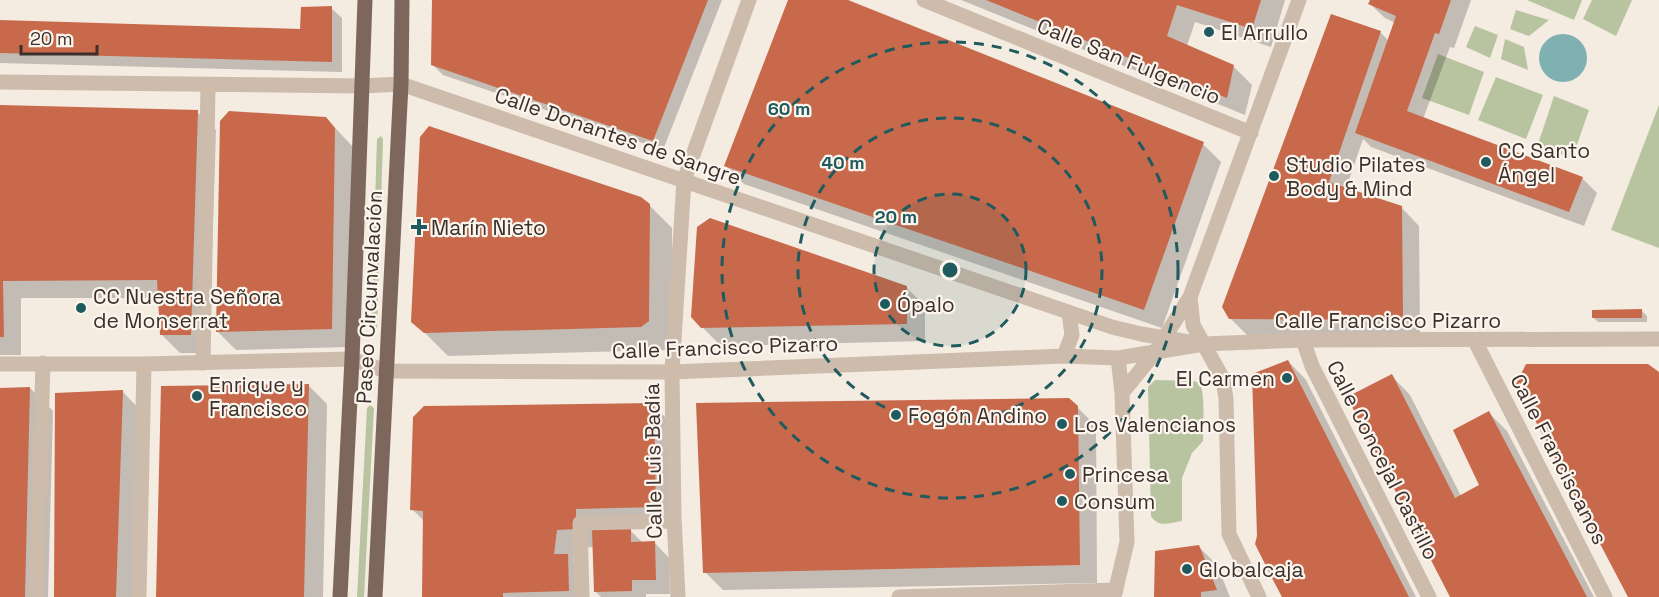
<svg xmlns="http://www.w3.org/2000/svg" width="1659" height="597" font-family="'Space Grotesk',sans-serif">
  <rect width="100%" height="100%" fill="#f4ebe1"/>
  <path fill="#b8c4a0" d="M1527,0H1582L1574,20Z
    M1592,0H1632L1616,36L1583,19Z
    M1516,10L1549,20L1529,36L1510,29Z
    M1475,26L1498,35L1490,58L1466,47Z
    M1505,39L1524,47L1528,70L1501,59Z
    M1438,54L1484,72L1469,115L1422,98Z
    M1496,77L1543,95L1526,139L1478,120Z
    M1554,96L1589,110L1572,159L1538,144Z
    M1659,105V248L1611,230Z
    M381,136L383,139L377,330L374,333L371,330L377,139Z
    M1155,380L1193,381C1197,382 1199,382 1201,387C1205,397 1203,429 1203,441L1192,453L1182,478V521C1170,523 1158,528 1151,516L1148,387Z
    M370,405L374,408L364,597H357L367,408Z"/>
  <path fill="#7fb0b2" d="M1539 58a24 24 0 1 1 48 0a24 24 0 1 1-48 0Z"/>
  <path fill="#0003" d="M434,0H722L663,150L443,75L432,64Z
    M790,0H844L1203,144L1221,162L1162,328L744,184L726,166Z
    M961,0H1285L1271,47L1195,22L1187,46L1233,66L1252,85L1245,115Z
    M1371,0H1471L1454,48L1450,47L1423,119L1582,178L1597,193L1584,226L1371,147L1363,139L1346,189L1401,207L1419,226L1420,337H1249L1230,318L1380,32L1389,41L1395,23L1385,18L1370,4Z
    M331,8L342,18V72L0,63V22L301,30Z
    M0,106L197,112L216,130L209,353H180L161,334L159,298H21V355H0Z
    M326,118L353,147L349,347L236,350L218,332Z
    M649,205L672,228V344L665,350L448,356L413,321Z
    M906,287L925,306V341L721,346L702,327Z
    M1642,311L1647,316V322H1598L1593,317Z
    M1288,361L1306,380L1416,597H1284Z
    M1392,376L1410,395L1461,496L1481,486L1489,413L1507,431L1594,597H1452Z
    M309,386L327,404L323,597H158Z
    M30,388L53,411L48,597H0V389Z
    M122,391L140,410L134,597H55Z
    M653,405L671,423L674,525L594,526L630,530L643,543H655L669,558L670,594H646V597H601L595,591L594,547L575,548L573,561L586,573V597H424L425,522L412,509Z
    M1077,407L1096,426L1097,583L723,590L705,572Z
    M1199,547L1217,565L1230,597H1156Z"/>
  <path fill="#c8694b" d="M432,0H708L653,141L431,65Z
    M788,0H848L1204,142L1144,310L724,166Z
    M986,0H1261L1252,29L1177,5L1167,36L1234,65L1227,98Z
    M1370,0H1451L1439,34L1435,33L1407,111L1583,177L1569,212L1355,133L1396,16L1368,4Z
    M332,6V62L0,53V20L300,29L301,7Z
    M1331,14L1381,31L1329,182L1402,206L1403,320L1229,319L1222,307Z
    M0,105L198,110L191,335H160L157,280L3,281L4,337H0Z
    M229,111L326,117L335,128L332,329L216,332L220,121Z
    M429,126L641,197L650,204L649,321L641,327L424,333L411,322L420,137Z
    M710,218L907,286V324L701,328L691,317L697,227Z
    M1642,309V318H1592V310Z
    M1288,360L1345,472L1409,597H1282L1272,578L1255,544L1257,536L1252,374Z
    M1526,364H1648L1659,372V597H1628L1516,384Z
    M1392,374L1455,498L1479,485L1453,430L1489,411L1587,597H1450L1347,397Z
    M309,384L304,597H156L161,386Z
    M30,387L25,597H0V388Z
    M123,390L116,597H54L55,393Z
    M1069,398L1078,406L1080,565L703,573L696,403Z
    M654,403L656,507L576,509V529L557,530L554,554H568L569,591L503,593V597H422L423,511L410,510L413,417L424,406Z
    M631,528V542L655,541L656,580H632V591L594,592L592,529Z
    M1199,545L1217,590L1201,592V597H1154L1155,551Z"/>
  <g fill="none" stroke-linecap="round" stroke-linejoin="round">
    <path stroke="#cdbbac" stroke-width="15" d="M924,0L1251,133
      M0,82L362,86L401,84L1112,327L1141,334L1189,342
      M1190,297L1193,325L1223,379L1226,399L1229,534L1259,597
      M1303,340L1312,366L1429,597
      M1475,341L1605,597
      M1064,356L1072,335L1069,312
      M203,363L208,85
      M0,364H144L352,359L386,371L672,372L1064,356L1118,358L1204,344L1303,340L1659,339
      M1122,393L1156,351L1190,297L1299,0
      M36,597L43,363
      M139,597L144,364
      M582,597L580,523L674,521
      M678,597L674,517L672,372L684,180L749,0
      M899,597L1116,590
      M1114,597L1127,542L1122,393L1118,358"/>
    <path stroke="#7d675c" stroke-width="15" d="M340,597L352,359L365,0
      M375,597L401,84L402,0"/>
  </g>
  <circle cx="950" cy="270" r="76" fill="#1f5a5e" fill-opacity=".12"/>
  <g fill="none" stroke="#1f5a5e" stroke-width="3" stroke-dasharray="10 8">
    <circle cx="950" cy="270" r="76"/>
    <circle cx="950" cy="270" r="152"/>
    <circle cx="950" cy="270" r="228"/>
  </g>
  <g fill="#1f5a5e" stroke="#fbf5ee" stroke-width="2">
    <circle cx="1209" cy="32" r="6"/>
    <circle cx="1486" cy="162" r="6"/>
    <circle cx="1274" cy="176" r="6"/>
    <path d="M416 218h6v6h6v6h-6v6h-6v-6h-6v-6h6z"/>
    <circle cx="885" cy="304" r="6"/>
    <circle cx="81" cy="308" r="6"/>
    <circle cx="1287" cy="378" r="6"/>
    <circle cx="197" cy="396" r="6"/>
    <circle cx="896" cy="415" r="6"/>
    <circle cx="1062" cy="424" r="6"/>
    <circle cx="1070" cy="474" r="6"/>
    <circle cx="1062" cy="501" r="6"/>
    <circle cx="1187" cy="569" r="6"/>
  </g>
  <g text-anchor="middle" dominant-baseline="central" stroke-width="4.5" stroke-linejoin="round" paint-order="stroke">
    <g font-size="21" fill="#3b302b" stroke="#fbf5ee" text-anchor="start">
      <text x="1221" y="32">El Arrullo</text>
      <text x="1498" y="150">CC Santo<tspan x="1498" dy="24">Ángel</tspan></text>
      <text x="1286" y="164">Studio Pilates<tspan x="1286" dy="24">Body &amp; Mind</tspan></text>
      <text x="431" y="227">Marín Nieto</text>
      <text x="93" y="296">CC Nuestra Señora<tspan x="93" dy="24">de Monserrat</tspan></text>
      <text x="897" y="304">Ópalo</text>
      <text x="1275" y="378" text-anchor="end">El Carmen</text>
      <text x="209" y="384">Enrique y<tspan x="209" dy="24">Francisco</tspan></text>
      <text x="908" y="415">Fogón Andino</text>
      <text x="1074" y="424">Los Valencianos</text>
      <text x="1082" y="474">Princesa</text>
      <text x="1074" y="501">Consum</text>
      <text x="1199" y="569">Globalcaja</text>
    </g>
    <g font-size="21" fill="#3b302b" stroke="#fbf5ee">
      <text transform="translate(1129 61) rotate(22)">Calle San Fulgencio</text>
      <text transform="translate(618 136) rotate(19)">Calle Donantes de Sangre</text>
      <text transform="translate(369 297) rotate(-87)">Paseo Circunvalación</text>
      <text x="1388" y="320">Calle Francisco Pizarro</text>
      <text transform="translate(725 347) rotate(-2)">Calle Francisco Pizarro</text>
      <text transform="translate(1559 459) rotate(63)">Calle Franciscanos</text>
      <text transform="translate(1383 460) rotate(63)">Calle Concejal Castillo</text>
      <text transform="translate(653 461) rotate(-91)">Calle Luis Badía</text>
    </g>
  </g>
  <circle cx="950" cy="270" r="9" fill="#1f5a5e" stroke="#fbf5ee" stroke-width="3"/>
  <g font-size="18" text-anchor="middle" font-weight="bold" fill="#1f5a5e" stroke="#fbf5ee" stroke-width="4.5" stroke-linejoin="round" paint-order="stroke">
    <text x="789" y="115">60 m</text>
    <text x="843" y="169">40 m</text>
    <text x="896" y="223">20 m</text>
  </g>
  <path d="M21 45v9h76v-9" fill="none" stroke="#3b302b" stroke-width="3"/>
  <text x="30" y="45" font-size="18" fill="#3b302b" stroke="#fbf5ee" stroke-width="4.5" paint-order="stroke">20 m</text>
</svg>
